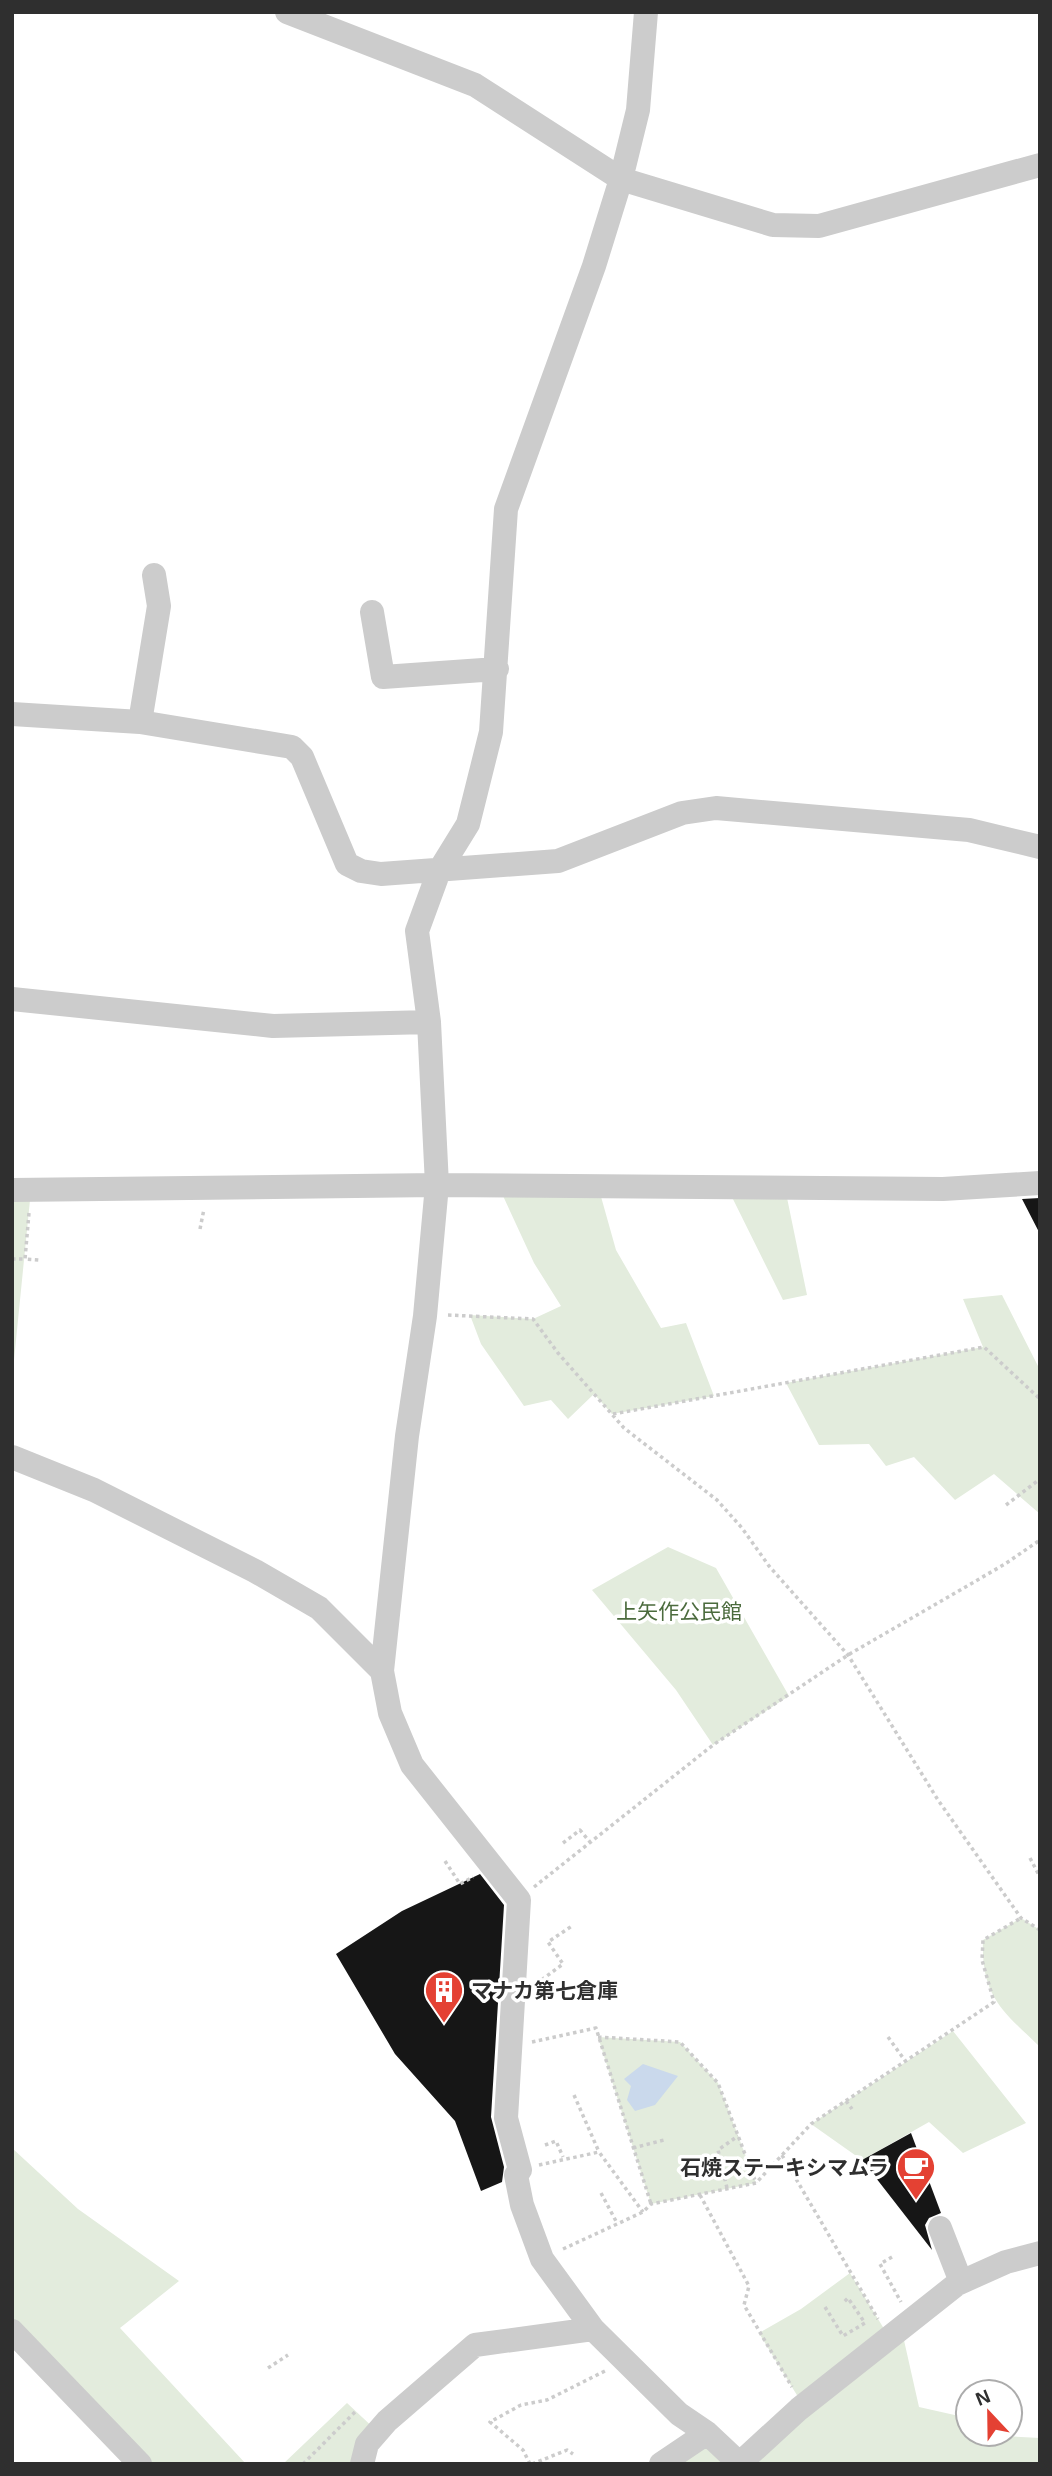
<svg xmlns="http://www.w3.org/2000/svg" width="1052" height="2476" font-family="Arial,'Noto Sans JP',sans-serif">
  <rect width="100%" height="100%" fill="#fff"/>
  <path fill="#e3ecdd" d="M498,1185L598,1186L616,1250L661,1328L686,1323L714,1396L612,1414L594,1394L568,1419L551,1400L524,1406L481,1344L470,1315L533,1319L561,1306L534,1263Z
    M727,1187L785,1188L807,1295L783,1300Z
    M12,1190H31L12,1380Z
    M1002,1295L1040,1370V1514L994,1474L955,1500L914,1457L886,1466L869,1444L819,1445L786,1383L983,1347L963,1299Z
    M668,1547L716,1568L789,1696L713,1745L676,1690L592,1590Z
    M1021,1918L1040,1930V2047C1003,2011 981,1997 983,1940Z
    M953,2031L1026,2123L963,2153L929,2122L862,2160L811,2124Z
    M598,2037L680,2042L718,2083L756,2183L651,2204Z
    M12,2148L78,2209L179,2281L120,2328L246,2464H140L12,2331Z
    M850,2273L889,2337L901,2327L919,2407L968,2418V2434L1040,2438V2464H660L707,2433L739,2462L803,2405L759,2333L801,2309Z
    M347,2403L378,2432L362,2464H283Z"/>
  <path fill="#cad9ec" d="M643,2064L678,2076L655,2105L635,2111L627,2100L631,2086L624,2079Z"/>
  <path fill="#161616" d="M1040,1198V1234L1022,1199Z
    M480,1874L504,1905L491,2117L504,2167L502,2182L481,2191L455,2121L395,2054L336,1954L402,1911Z
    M911,2133L941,2213L929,2218L925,2225L932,2250L862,2160Z"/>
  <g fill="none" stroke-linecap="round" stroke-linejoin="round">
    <path stroke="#ccc" stroke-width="3.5" stroke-dasharray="3.5 3.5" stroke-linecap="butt" d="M29,1213L25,1259L39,1260
      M200,1229L204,1209
      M12,1259H25
      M448,1315L533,1319L558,1353L624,1428L717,1500L742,1528L769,1566L848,1655L938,1800L1021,1918L1040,1930
      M613,1414L984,1347L1040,1399
      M1006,1505L1040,1479
      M563,1843L580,1830L590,1842
      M1030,1858L1040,1877
      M445,1861L460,1884L473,1877
      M534,1887L713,1745L848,1655L1005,1564L1040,1540
      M536,1984L563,1964L548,1942L572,1926
      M598,2037L680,2042L718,2083L756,2183
      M888,2037L906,2062
      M532,2042L596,2028L651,2204
      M574,2095L599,2152
      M846,2101L852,2109
      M545,2145L556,2141L563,2157
      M633,2148L664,2140
      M782,2155L878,2319
      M539,2165L599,2152L643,2212
      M727,2188L718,2150L738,2136
      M601,2193L617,2223
      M700,2195L749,2286L744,2305L792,2387
      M563,2249L643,2212L651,2204L756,2183L811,2124L994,2002L982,1960L983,1940L1021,1918
      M892,2257L880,2264L901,2302
      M825,2307L843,2336L865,2323L848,2298L843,2303
      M268,2368L288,2355
      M303,2464L356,2411
      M530,2464L523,2450L490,2422L521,2405L547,2400L605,2371
      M532,2464L567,2450L573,2454"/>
    <path stroke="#ccc" stroke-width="24" d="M287,12L475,85L621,179L773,225L819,226L1040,165
      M646,12L638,110L621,179L594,266L506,509L491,732L468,824L439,871L417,931L429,1022L437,1185L425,1316L407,1436L382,1671L390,1713L412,1765L519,1900L506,2118L520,2170L516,2175L522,2205L542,2259L593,2329L679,2414L707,2433L740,2464
      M372,612L383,677L497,669
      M12,714L140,722L292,747L302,757L347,864L361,871L381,874L558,861L682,813L716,808L969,830L1040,847
      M140,722L159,606L154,575
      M12,999L273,1026L429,1022
      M12,1190L437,1185L943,1189L1040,1183
      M12,1457L94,1490L255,1571L319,1608L382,1671
      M940,2228L961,2282
      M12,2331L140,2464
      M362,2464L367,2444L387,2421L475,2345L593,2329
      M661,2464L707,2433
      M739,2464L799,2409L957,2284L1006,2262L1040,2253"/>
  </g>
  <defs>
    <g id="building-pin" transform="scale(2.0125)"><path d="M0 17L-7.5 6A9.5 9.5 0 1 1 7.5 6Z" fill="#e44133" stroke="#fff"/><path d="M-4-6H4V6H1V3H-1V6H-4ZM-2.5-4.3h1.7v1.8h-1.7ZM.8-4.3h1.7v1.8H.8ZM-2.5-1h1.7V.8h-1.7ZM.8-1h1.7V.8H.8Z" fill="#fff"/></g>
    <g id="cafe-pin" transform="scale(2.0125)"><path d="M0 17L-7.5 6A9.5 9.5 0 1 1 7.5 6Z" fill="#e44133" stroke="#fff"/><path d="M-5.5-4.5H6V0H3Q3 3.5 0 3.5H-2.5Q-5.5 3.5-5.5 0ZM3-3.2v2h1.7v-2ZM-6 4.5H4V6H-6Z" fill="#fff"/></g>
  </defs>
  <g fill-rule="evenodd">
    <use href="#building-pin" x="444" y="1990"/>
    <use href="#cafe-pin" x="916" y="2167"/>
  </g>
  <g text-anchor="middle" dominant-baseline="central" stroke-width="7" stroke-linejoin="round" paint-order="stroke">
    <g font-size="21" fill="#4b6b3d" stroke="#fff">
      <text x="679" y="1611">上矢作公民館</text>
    </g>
    <g font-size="21" font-weight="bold" fill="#2f2f2f" stroke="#fff" text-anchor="start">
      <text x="471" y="1990">マナカ第七倉庫</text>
      <text x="889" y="2167" text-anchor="end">石焼ステーキシマムラ</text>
    </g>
  </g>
  <rect width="1052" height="2476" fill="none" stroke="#2f2f2f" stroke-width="28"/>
  <g transform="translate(989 2413) rotate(338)"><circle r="33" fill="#ffffff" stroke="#acacac" stroke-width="2"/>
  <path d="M0-5L12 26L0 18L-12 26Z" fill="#e44133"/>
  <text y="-10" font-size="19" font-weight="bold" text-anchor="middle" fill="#2f2f2f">N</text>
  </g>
</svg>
